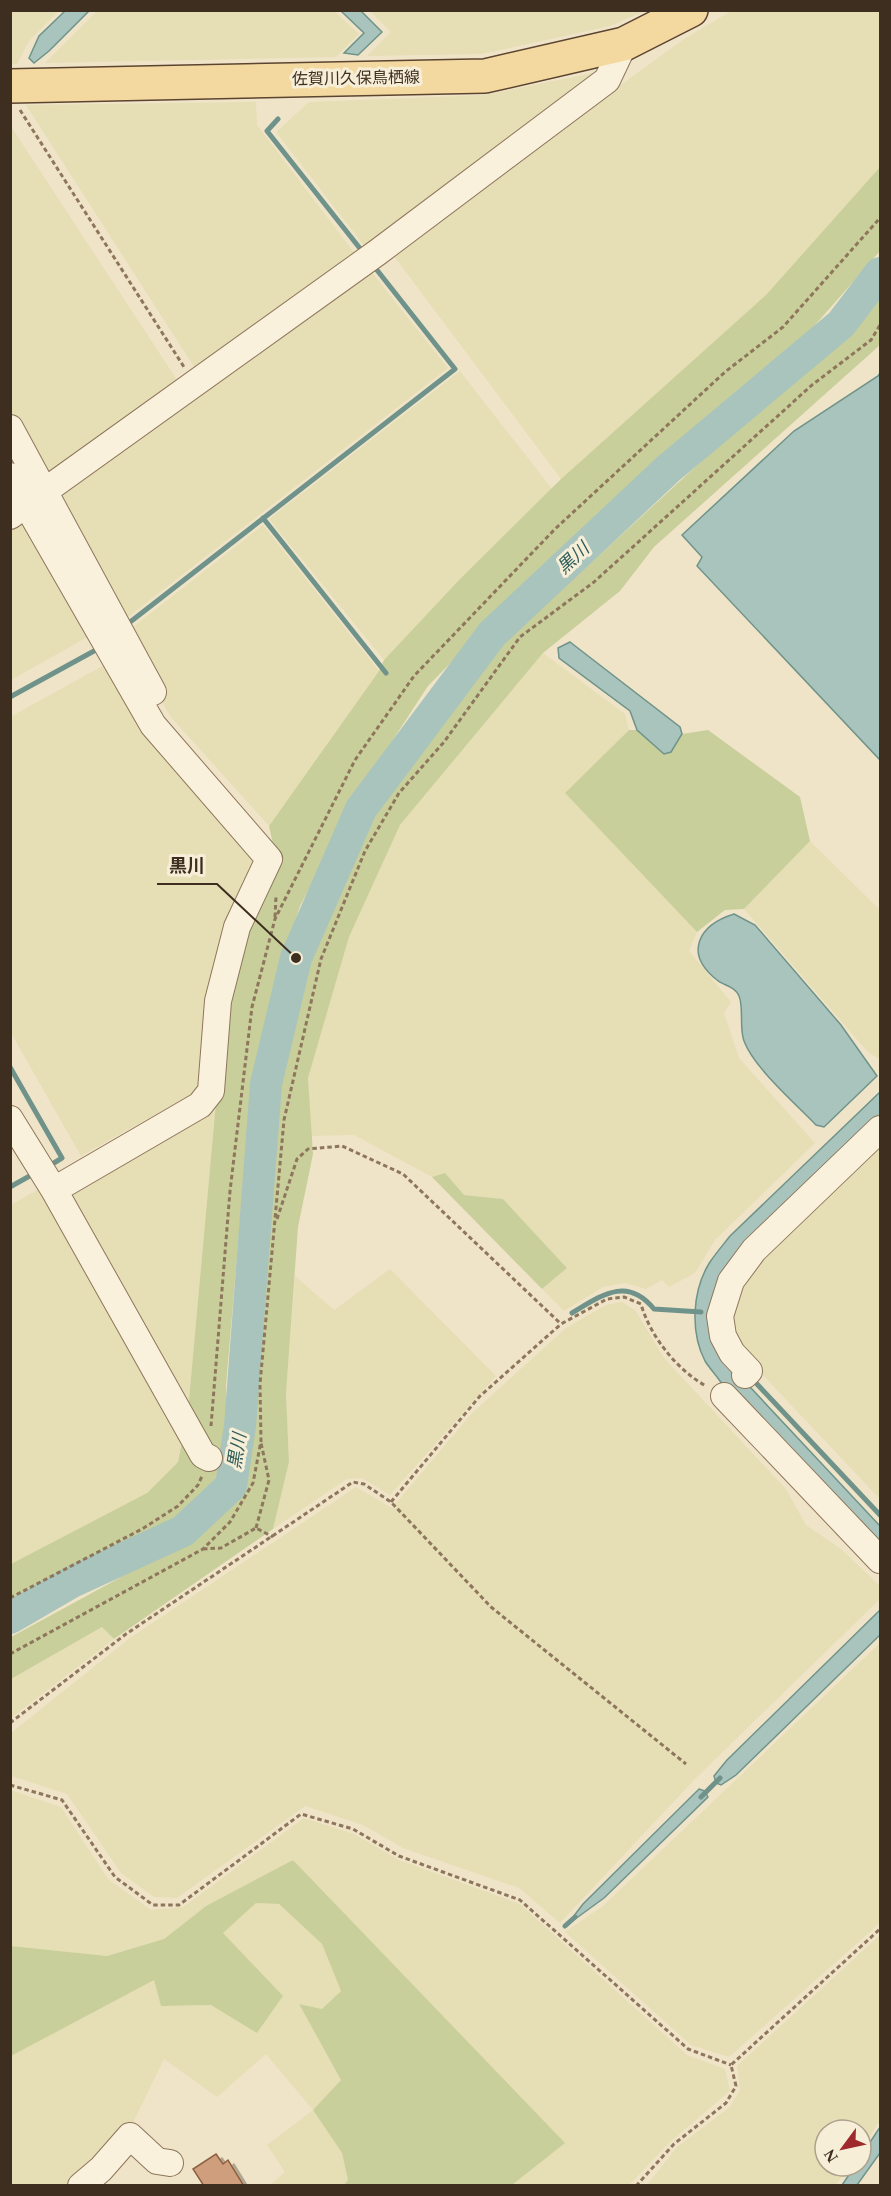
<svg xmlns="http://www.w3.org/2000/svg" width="891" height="2196" font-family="'Times New Roman','Noto Sans JP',serif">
  <defs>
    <filter id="shadow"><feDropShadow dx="6" dy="4" stdDeviation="0" flood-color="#0004"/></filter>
  </defs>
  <rect width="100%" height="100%" fill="#f0e4c8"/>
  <path fill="#e6deb5" d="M10,11H59L29,41L17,64H11Z
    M97,11H334L359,34L336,57L45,63Z
    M370,11H645L610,26L482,54L367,56L391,32Z
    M731,11H880V167L766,295L561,479L391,252L684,39Z
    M592,73L593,84L366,248L276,132L309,102L485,95Z
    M256,102L257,125L356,255L196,370L26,105Z
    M10,125L179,383L45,481L11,416Z
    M370,270L448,368L119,624L52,496Z
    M460,371L552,489L459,580L384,660L269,519Z
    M30,520L93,634L11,680V531Z
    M263,525L379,671L269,826L170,716L124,634Z
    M543,653L625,714L629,730L565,793L697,932L689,951L731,1002L724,1013L739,1058L815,1143L715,1240L695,1273L669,1287L662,1280L646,1289L625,1283L603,1287L564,1311L542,1289L567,1268L503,1199L464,1195L445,1174L432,1177L354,1135L311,1136L308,1078L349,937L400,825Z
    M108,663L257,857L230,911L209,982L197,1091L81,1156L11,1033L10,717Z
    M810,841L880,910V1060L867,1051L744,909Z
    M216,1102L188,1411L64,1193Z
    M880,1142V1499L741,1352L728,1321L737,1287L759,1257Z
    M44,1186L183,1433L178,1462L147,1493L11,1564V1205Z
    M390,1269L496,1376L390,1495L362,1478L347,1479L273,1529L289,1462L286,1394L295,1276L334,1310Z
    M622,1302L635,1310L664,1358L786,1489L806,1525L841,1549L880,1586V1599L695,1779L560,1923L519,1888L403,1848L363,1825L305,1806L177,1898L154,1897L121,1873L67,1794L11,1776V1733L130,1638L356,1487L392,1508L472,1413L566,1328L606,1305Z
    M102,1627L114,1639L11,1718V1679Z
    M880,1643V1923L729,2057L691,2045L565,1932L603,1906Z
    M10,1790L61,1807L108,1879L151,1910L183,1907L304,1818L354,1834L399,1860L520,1904L687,2055L725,2069L730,2091L670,2142L629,2185H512L564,2143L293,1860L206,1906L164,1939L107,1956L11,1946Z
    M256,1903L279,1904L322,1944L341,1991L322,2009L299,2004L341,2080L313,2110L342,2153L348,2180L344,2185H270L285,2172L267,2145L313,2110L266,2054L217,2097L164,2059L128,2133L73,2185L11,2186V2056L154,1979L161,2006L211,2005L257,2033L283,1996L222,1933Z
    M880,1935V2121L861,2149V2130H825V2166H850L836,2185H647L677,2147L730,2107L740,2090L737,2066Z"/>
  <path fill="#c9cf9b" d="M880,167V251L809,332L562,549L428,686L364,784L300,906L279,972L243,1186L226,1386L227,1455L213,1492L184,1519L11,1612V1564L147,1493L178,1462L188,1411L216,1102L222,1004L276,858L269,826L379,671L384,660L459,580L561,479L766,295Z
    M880,294V345L654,547L620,591L543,653L400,825L349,937L308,1078L313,1154L298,1227L286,1394L289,1462L273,1529L114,1639L102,1627L11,1679V1637L202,1533L234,1495L247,1453L248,1402L271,1123L307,957L352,845L385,788L508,628L578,575L806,365L859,325Z
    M629,730H637L665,754L671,752L682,734L708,730L800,797L810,841L744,909L725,910L697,932L565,793Z
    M445,1173L464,1195L503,1199L567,1268L542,1289L432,1177Z
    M293,1860L565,2143L512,2185H344L348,2180L342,2153L313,2110L341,2080L299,2004L322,2009L341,1991L322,1944L279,1904L256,1903L223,1933L283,1996L257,2033L211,2005L161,2006L154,1980L11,2056V1946L107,1956L164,1939L206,1906Z"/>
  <path fill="#a9c4bc" stroke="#6f938a" stroke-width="1.5" d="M65,11H89L49,51L34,63L29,58L39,36Z
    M341,11H361L382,32L358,55L344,53L364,33Z
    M880,373V760L697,566L702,557L682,535L794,431L878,376Z
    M570,642L680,727L682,734L671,752L664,754L637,730L630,711L559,658L558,648Z
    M734,914L755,925L841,1025L877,1076L824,1127L816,1125C796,1104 754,1068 744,1041C739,1028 744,1007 739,996C735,986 724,986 717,980C683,953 699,925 734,914Z
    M880,1092V1119L724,1273L736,1372L880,1526V1551L722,1384C717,1376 710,1369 705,1361C690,1332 692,1290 710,1262C716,1253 723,1245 730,1236Z
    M880,1610V1635L736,1775L721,1785L716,1783L714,1776L727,1760Z
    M699,1789L705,1791L708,1797L604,1898L567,1925L583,1904Z
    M880,2127V2153L857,2185H842L855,2166H861V2156Z"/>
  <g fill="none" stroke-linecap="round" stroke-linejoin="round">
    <path stroke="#6f938a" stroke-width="5" d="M278,119L267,131L362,251
      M263,518L386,673
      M125,626L455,369L373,265
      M10,697L94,651
      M10,1067L62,1158L49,1166
      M10,1187L35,1173
      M572,1313C602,1295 627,1276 654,1309L701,1312
      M756,1383L880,1515
      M701,1797L720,1778
      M565,1926L575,1917"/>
    <path stroke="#a9c4bc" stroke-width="32" d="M10,1618L72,1582L183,1531L231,1486L240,1426L266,1084L296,958L361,809L492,634L668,469L841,324L880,273"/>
  </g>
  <path fill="#cf9f7d" stroke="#8d5f41" stroke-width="1.5" filter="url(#shadow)" d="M216,2154L223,2164L228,2160L244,2186H204L193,2169Z"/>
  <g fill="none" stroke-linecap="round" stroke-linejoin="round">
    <g stroke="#8d765c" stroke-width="28">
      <path id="minor" d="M10,428L153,692
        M10,476L153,725L269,859L237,927L218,1001L211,1091L200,1105L54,1190
        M10,516L378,252L607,80L624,44
        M10,1119L54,1190L203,1455L209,1458
        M745,1375L749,1371L732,1353L723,1336L720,1316L731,1281L754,1250L880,1129
        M724,1396L880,1560
        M81,2186L101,2169L130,2136L157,2161L170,2163"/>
    </g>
    <g stroke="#5b4430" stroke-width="36">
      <path id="major" d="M10,86L485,76L624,44L691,10"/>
    </g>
    <path stroke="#8d765c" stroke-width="3" stroke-dasharray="4.5 3" stroke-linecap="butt" d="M20,110L184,367
      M275,917L276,897
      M277,1219L297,1159L308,1149L342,1146L403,1174L561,1324
      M211,1426L230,1191L252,1007L275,919L355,760L414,676L555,529L725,372L783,327L880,218
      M391,1502L480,1396L561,1324L607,1299L624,1297L641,1304C650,1336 677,1370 706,1386
      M256,1528L269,1480L261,1443
      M203,1549L221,1548L256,1528L273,1537
      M10,1598L142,1529L178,1506L198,1485L202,1476
      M10,1654L203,1549L230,1522L253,1483L261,1441L260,1384L284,1120L321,959L365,851L399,793L444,742L520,637L594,582L812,385L871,340L880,325
      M10,1723L126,1634L353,1482L364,1484L391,1502L491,1607L686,1764
      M10,1785L62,1800L115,1877L153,1905H179L301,1814L353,1829L399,1856L520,1900L688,2049L731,2065
      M636,2186L674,2144L726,2103L736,2086L731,2065L880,1929"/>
    <use href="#minor" stroke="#faf1dc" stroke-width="26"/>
    <use href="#major" stroke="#f3d9a0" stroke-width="33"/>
  </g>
  <g text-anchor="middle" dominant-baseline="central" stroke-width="6" stroke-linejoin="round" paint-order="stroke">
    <g font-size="16" fill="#3d2e20" stroke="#f7eed8">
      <text transform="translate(356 78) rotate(-1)">佐賀川久保鳥栖線</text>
    </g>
    <g font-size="18" font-style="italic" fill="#2f5d5a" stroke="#f7eed8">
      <text transform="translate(573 558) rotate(-43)">黒川</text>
      <text transform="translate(237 1451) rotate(-81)">黒川</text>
    </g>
  </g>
  <path fill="none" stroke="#3d2e20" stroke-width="2" d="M296 958L217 884H157"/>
  <circle fill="#3d2e20" stroke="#f7eed8" stroke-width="2" cx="296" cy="958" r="6"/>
  <g font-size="18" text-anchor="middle" font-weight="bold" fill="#3d2e20" stroke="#f7eed8" stroke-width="6" stroke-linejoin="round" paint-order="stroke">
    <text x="187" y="872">黒川</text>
  </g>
  <rect width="891" height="2196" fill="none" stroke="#3d2e20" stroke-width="24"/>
  <g transform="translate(843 2148) rotate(237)"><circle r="28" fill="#f7eed8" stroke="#ada18e" stroke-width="1.5"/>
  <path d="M0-4.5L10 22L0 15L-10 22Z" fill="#9e2a2b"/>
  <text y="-9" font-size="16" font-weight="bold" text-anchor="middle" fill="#3d2e20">N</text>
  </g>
</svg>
